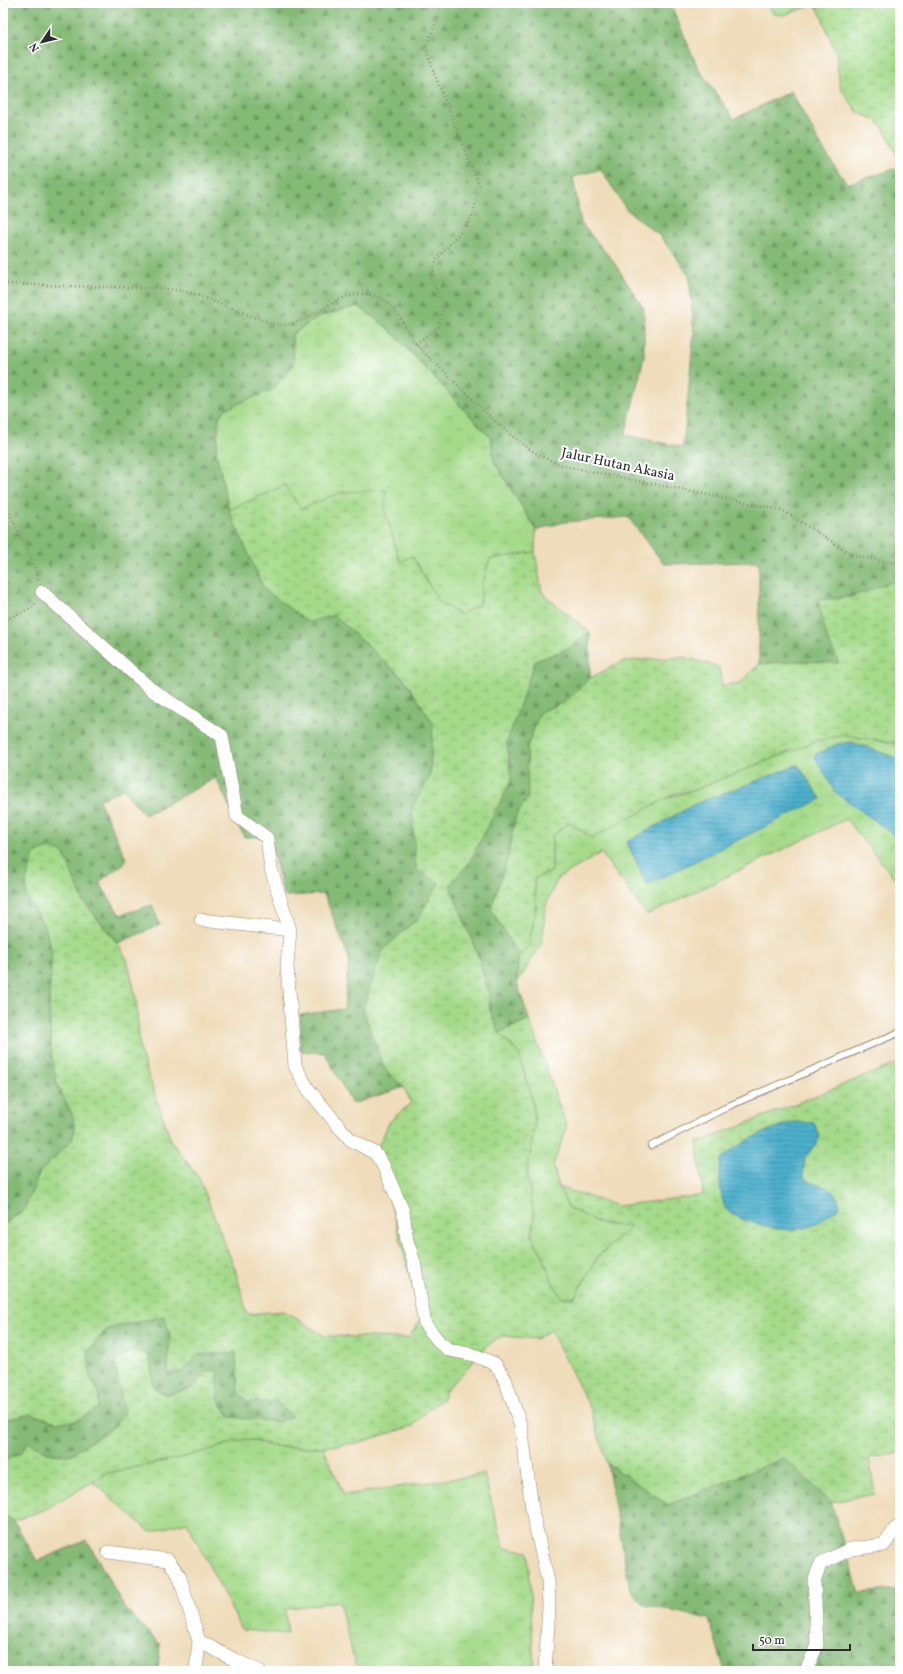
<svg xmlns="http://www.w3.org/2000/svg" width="903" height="1674" font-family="Vollkorn,serif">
  <defs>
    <pattern id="grass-tufts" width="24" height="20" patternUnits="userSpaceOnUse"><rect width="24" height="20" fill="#a5da8a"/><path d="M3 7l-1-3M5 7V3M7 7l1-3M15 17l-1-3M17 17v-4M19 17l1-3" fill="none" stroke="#8ebb77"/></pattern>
    <pattern id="forest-firs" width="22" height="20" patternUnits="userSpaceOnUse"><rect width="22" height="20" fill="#84ba76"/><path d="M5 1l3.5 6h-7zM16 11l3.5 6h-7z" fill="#6c9761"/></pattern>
    <pattern id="wetland-marsh" width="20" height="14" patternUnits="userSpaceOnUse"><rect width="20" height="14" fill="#a5da8a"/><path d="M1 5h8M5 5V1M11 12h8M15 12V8" fill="none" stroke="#8ebb77"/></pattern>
    <pattern id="water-rules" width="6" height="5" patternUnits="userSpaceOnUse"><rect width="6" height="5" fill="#4eb0cd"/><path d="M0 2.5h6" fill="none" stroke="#418fa7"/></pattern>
  </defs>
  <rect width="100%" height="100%" fill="#fff"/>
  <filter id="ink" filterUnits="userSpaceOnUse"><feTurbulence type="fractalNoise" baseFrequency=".025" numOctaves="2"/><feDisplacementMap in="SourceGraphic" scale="8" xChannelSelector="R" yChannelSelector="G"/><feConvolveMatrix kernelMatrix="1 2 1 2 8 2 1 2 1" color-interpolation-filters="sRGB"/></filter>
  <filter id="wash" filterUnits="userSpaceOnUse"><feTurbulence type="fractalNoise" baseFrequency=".012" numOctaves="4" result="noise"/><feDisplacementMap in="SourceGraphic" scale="16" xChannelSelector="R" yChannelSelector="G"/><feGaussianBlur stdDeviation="0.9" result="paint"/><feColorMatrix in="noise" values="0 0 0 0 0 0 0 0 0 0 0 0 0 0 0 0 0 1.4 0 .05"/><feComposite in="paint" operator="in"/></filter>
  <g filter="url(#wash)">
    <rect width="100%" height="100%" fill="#efdcba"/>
    <path fill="url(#grass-tufts)" stroke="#68825a" d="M358,306L387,327L491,438L494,461L536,530L535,552L490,559L482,584L480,604L460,615L439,602L412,556L400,562L385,512L342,492L301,509L285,485L229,510L216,453L219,417L226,408L273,389L292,334L320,316Z
      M844,735L900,744V885L846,819L647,915L601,853L558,878L546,904L542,943L517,983L518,955L528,948L536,908L534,879L552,871V836L569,822L592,838L666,798L692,791L816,741Z
      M529,1019L567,1128L553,1165L559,1187L568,1207L599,1223L632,1227L599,1255L574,1298L562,1299L552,1281L542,1254L532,1237L534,1215L527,1175L535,1118L532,1101L519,1054L499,1033Z
      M246,1439L281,1447H323L344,1495L484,1474L504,1548L528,1551L534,1671H357L339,1601L285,1609L288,1634L242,1630L187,1522L150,1532L93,1482L108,1473L184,1457Z"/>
    <path fill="url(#forest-firs)" stroke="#587250" fill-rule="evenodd" d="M3,3H670L698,68L734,119L791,91L823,149L847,184L900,167V579L851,597L819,600L827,638L839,663L802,661L759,664V562L664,564L628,517L564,522L536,530L494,461L491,438L387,327L358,306L320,316L292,334L294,364L273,389L226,409L219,417L216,453L229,510L264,589L308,621L334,615L405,680L433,723L430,776L412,808L439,883L419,917L382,951L385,1070L404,1087L352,1104L325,1053L300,1051V1015L344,1009L349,958L324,894L284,896L269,837H244L216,778L145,815L123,789L99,800L127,861L99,882L120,915L152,905L160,925L118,943L83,901L64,854L26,895L45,927L52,951L49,1000L52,1059L57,1084L72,1114L75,1128L72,1140L40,1172L24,1210L3,1225ZM601,169L626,209L660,236L689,275L694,332L683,447L625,435L644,357V309L613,261L581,223L573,177Z
      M590,632V678L565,702L540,712L527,747L528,798L516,815L508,857L491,909L518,955L517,983L529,1019L499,1033L490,1011L488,990L478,956L450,885L469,862L511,781L507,742L535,661L568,649Z
      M165,1316L170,1335L168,1373L182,1372L198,1355L236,1352L248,1402L275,1401L292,1416L279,1422L230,1417L219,1401L217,1371H207L193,1388L167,1395L154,1388L149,1355L115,1362L125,1411L116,1425L70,1455L52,1454L28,1442L21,1453L3,1461V1426L8,1419L31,1414L57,1422L99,1393L90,1376L88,1351L107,1329Z
      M784,1458L831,1502L859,1593L900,1589V1666L891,1671H725L709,1619L645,1605L630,1589L607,1463L668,1505Z
      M3,1512L6,1517L14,1521L37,1561L87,1540L124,1607L160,1644L158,1671H3Z"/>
    <path fill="url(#wetland-marsh)" stroke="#68825a" d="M767,3H900V160L885,131L875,119L858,113L840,87L836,53L819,10L813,5L784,15L773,14Z
      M285,485L301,509L342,492L386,490L385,512L400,562L412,556L439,602L460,615L480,604L482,584L490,559L535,552L542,593L590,632L568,649L535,661L507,742L511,781L469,863L450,885L478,956L488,990L490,1011L499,1033L519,1054L532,1101L535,1118L527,1175L534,1215L532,1237L542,1254L552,1281L562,1298H574L599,1255L631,1227L599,1223L568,1207L559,1187L617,1206L703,1195L697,1143L900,1062V1453L869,1458L875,1494L831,1502L784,1458L668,1505L607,1463L591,1410L550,1329L548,1332L535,1339L504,1336L496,1339L475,1357L470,1366L447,1389L442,1400L428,1410L413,1426L357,1443L323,1447H281L246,1439L184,1457L108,1473L44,1510L14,1521L6,1517L3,1512V1461L21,1453L28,1442L52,1454L70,1455L116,1425L124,1411L115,1362L131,1351L149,1355L154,1388L166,1395L193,1388L207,1371L217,1370L219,1401L230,1417L279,1422L292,1416L275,1401L248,1402L238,1392L236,1352L198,1355L182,1372L168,1373L170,1335L164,1316L107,1329L88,1351L90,1376L99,1393L98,1408L76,1421L57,1422L31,1414L8,1419L3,1426V1225L24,1210L40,1172L72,1140L75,1128L72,1114L57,1084L52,1059L49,1000L52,951L45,927L26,895L27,878L34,855C47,848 51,846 64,854L83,901L117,943L127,959L136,997L140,1051L171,1141L199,1178L235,1269L247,1314L284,1311L325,1336L409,1338L421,1319L377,1149L390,1121L411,1103L404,1087L385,1070L363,1010L382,951L419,917L439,883L416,870L412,808L430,776L433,723L405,680L334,615L308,622L264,589L229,510Z
      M900,579V744L844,735L816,741L692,791L676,793L592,838L569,822L552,836V871L534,879L536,908L528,948L518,955L491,909L508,857L516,815L528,798L527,748L540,712L565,702L590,678L624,661L683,657L719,667L722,685L740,683L759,664L802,661L839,663L827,638L818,600L851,597Z"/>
    <path fill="url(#water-rules)" stroke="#3c6e7c" d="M852,742L900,759V839L835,792L814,755L837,744Z
      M798,765L821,799L647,885L627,842L695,804Z
      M794,1122L814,1123L820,1138L805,1158L803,1176C815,1191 836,1179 840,1207C831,1213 821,1221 812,1226C806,1228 794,1230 788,1230C774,1229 736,1220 727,1210C719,1199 719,1171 721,1159C742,1141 767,1129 794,1122Z"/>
  </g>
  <g filter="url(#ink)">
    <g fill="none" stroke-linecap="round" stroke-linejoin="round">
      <g stroke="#8d8472" stroke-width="8">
        <path id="lane" d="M651,1146L731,1105L900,1032"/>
      </g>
      <g stroke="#8d8472" stroke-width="14">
        <path id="street" d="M42,592L152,690L222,736L237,816L267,838L271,869L290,930L287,966L295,1066L308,1089L341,1129L351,1140L375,1153L382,1163L403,1211L407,1241L414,1262L425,1324L440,1343L449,1350L474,1355L495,1364L505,1379L521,1427L533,1515L548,1581L549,1607L545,1671
          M201,920L290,930
          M108,1552L168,1560L179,1575L199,1641L196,1671
          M199,1641L235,1660L259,1671
          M806,1671L817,1645L814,1581L821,1563L851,1549L884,1545L896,1528L900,1527"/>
      </g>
      <path stroke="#8d8472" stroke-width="2.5" stroke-dasharray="1 3" stroke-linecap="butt" d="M3,284L170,289L192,293L270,323C274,324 278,325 282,325C315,324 343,282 378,297C399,305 404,331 418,346C432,361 448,375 463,390C484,410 505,432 529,449C540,456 552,461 564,466L782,510L853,555L891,563L900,561
        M416,344L439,326L444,304L431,279L437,259L472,218L480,187L434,73L426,47L440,13L439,3
        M3,498C14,526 31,552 39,581
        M3,621L31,608L36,604"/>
      <use href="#lane" stroke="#fff" stroke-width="6"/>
      <use href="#street" stroke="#fff" stroke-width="13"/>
    </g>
  </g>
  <g text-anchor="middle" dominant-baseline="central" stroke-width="4" stroke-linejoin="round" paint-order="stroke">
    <g font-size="14" fill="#2b2b2b" stroke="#fff">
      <text transform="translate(618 465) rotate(12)">Jalur Hutan Akasia</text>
    </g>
  </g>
  <rect width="903" height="1674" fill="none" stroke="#fff" stroke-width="16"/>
  <g transform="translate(42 42) rotate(235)" stroke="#ffffff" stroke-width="3" paint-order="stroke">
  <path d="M0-3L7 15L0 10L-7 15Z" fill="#2b2b2b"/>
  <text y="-6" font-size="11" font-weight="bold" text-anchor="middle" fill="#2b2b2b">N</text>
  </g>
  <path d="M753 1644v6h97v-6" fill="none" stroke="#2b2b2b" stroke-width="2"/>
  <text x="759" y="1644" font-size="12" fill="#2b2b2b" stroke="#ffffff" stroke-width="3" paint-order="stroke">50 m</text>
</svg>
